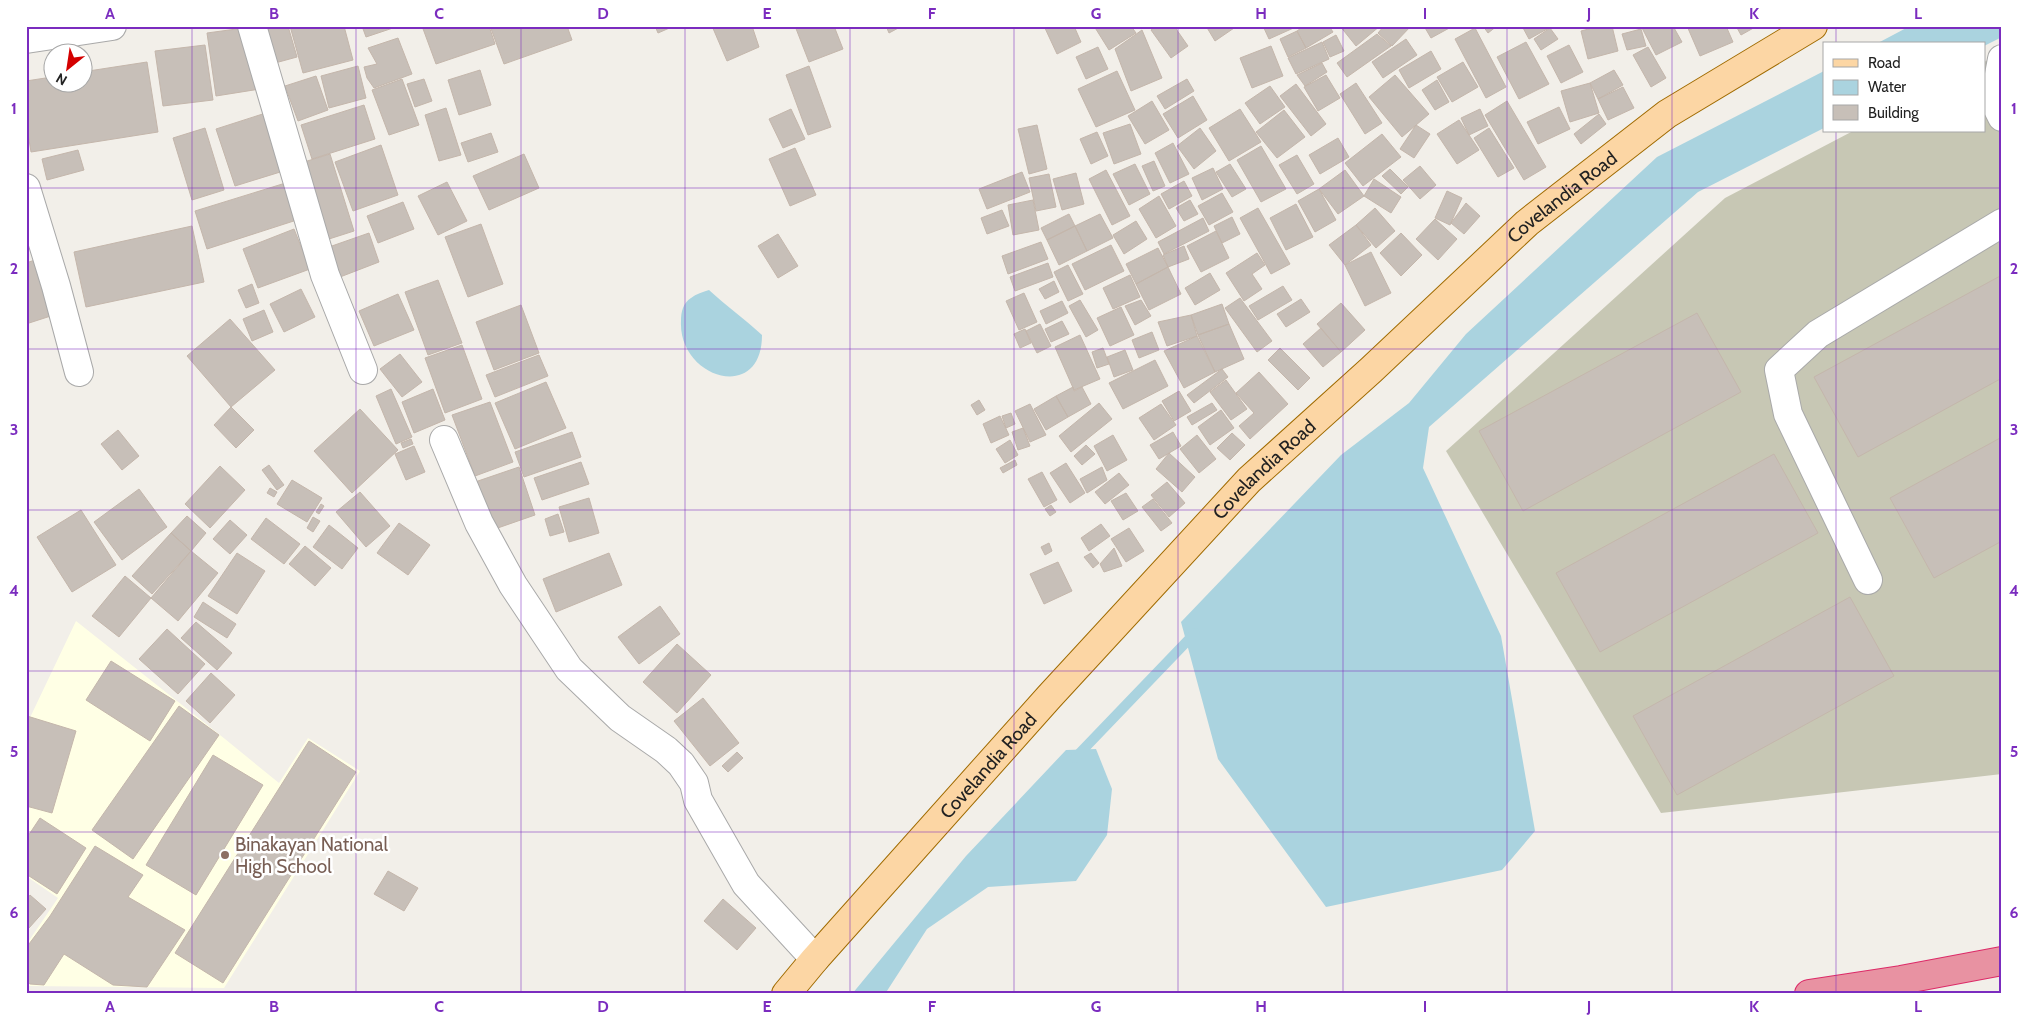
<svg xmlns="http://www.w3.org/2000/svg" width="2028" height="1020" font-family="Cabin,sans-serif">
  <rect width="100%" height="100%" fill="#f2efe9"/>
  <path fill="#ffffe5" d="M76,621L225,739L279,783L308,738L360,771L224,988L26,986V945L58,898L26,876V726Z"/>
  <path fill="#c7c7b4" d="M2002,53V774L1661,813L1446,451L1725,198L1853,131H1984V62Z"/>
  <path fill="#aad3df" d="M1910,26H2002V37L1984,46V44H1876Z
    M1824,71V128L1698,192L1429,427L1423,468L1501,636L1535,831L1502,870L1326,907L1218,759L1181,622L1341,455L1409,403L1466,334L1657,157Z
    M709,290C726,306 745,319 762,335C762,404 678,378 681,321C681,312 683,303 691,298C696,294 703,292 709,290Z
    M1096,749L1112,789L1107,835L1076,881L988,887L927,929L885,994H852L966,856L1066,750Z"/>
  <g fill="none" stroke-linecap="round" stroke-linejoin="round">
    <path stroke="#aad3df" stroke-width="10" d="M1075,758L1195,633"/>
  </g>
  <path fill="#c7bfb8" stroke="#c4b6ab" d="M265,26H288L297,57L275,63Z
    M290,26H344L353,60L303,73Z
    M362,26H399L366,37Z
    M422,26H489L495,44L436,64Z
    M490,26H567L572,40L504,64Z
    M655,26H674L658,33Z
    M712,26H752L759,47L727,61Z
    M795,26H834L843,49L809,62Z
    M886,26H902L889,33Z
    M1044,26H1074L1081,42L1057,54Z
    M1094,26H1131L1136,33L1109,50Z
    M1156,26H1174L1188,46L1171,58L1151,30Z
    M1206,26H1237L1215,41Z
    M1263,26H1298L1269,39Z
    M1304,26H1329L1333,32L1306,48L1297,31Z
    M1340,26H1380L1356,46Z
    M1384,26H1411L1392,46L1378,33Z
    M1424,26H1453L1431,38Z
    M1483,26H1497L1488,33Z
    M1522,26H1548L1549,28L1529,39Z
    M1600,26H1612L1618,51L1588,59L1581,31Z
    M1641,26H1673L1682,42L1656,55Z
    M1687,26H1726L1733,42L1700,56Z
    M1736,26H1757L1741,35Z
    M251,27L260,89L216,96L207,33Z
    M1475,28L1506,87L1486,98L1455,39Z
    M1550,28L1558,39L1541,50L1534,39Z
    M1641,29L1646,46L1627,50L1622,34Z
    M1142,30L1162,78L1131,91L1115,49Z
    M1297,31L1306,48L1288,57L1280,39Z
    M1377,34L1391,46L1347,77L1337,63Z
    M1336,35L1344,51L1330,57L1323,42Z
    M398,38L412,74L374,88L367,78L364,67L377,64L368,48Z
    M1406,39L1417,55L1383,78L1372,62Z
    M1322,42L1329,59L1296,74L1288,58Z
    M1526,42L1549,84L1519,99L1497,57Z
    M205,45L213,100L163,106L155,51Z
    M1569,45L1583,72L1561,83L1547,56Z
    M1271,46L1283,76L1252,88L1240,58Z
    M1098,47L1108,69L1086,79L1076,57Z
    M1648,47L1666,78L1651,87L1633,55Z
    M1431,51L1441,69L1409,88L1399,70Z
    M147,62L158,132L31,152L26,121V81L52,77V82H82V72Z
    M1463,62L1478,87L1452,102L1437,77Z
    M1322,63L1327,72L1305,86L1297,75Z
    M358,66L366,98L329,108L321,76Z
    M809,66L831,127L808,135L786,75Z
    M480,70L491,105L459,115L448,80Z
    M1614,70L1623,85L1598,99L1590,83Z
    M1117,71L1135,110L1096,127L1078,89Z
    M1326,75L1340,98L1318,111L1304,87Z
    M1395,75L1429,114L1402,137L1369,97Z
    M316,76L328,110L298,121L285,86Z
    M402,79L419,125L389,135L372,90Z
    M424,79L432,101L415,107L407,84Z
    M1187,79L1194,91L1165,109L1157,96Z
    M1437,80L1449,102L1435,110L1422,90Z
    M1356,83L1382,123L1365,134L1340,94Z
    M1590,83L1599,113L1570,122L1561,91Z
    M1296,84L1326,124L1311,136L1280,96Z
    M1270,86L1285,107L1260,124L1245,103Z
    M1623,87L1634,108L1608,120L1598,99Z
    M1193,96L1207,120L1178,138L1163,114Z
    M1152,101L1169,130L1145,144L1128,116Z
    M1507,101L1546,167L1524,180L1485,115Z
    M364,105L375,139L312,159L301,125Z
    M1559,107L1570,129L1538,144L1527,122Z
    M446,108L461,155L439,161L425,115Z
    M791,109L805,139L783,148L769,119Z
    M1240,109L1261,142L1229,161L1209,128Z
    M1480,109L1488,126L1469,135L1461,118Z
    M1284,110L1305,137L1277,158L1256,132Z
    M272,111L290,169L235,186L216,129Z
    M1599,114L1606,124L1581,144L1574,134Z
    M1459,120L1479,150L1457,164L1437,134Z
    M1130,124L1141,154L1114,164L1103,133Z
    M1037,125L1047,169L1029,174L1018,129Z
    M1416,125L1430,134L1414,158L1400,149Z
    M205,128L224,190L192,200L173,138Z
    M1200,128L1216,151L1194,169L1177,146Z
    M1489,128L1514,168L1498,177L1474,138Z
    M1097,132L1108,156L1091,164L1080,139Z
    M491,133L498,152L468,162L461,143Z
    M1382,134L1401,157L1363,186L1345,163Z
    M1338,138L1349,157L1320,174L1309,155Z
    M1173,143L1189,174L1170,183L1155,153Z
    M381,145L398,195L353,211L335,162Z
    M1261,146L1286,189L1261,202L1237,160Z
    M795,148L816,195L790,206L769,159Z
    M78,150L84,170L47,180L42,159Z
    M330,154L354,231L329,239L304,162Z
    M524,154L539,188L489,210L473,176Z
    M1297,155L1314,184L1297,194L1279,165Z
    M1154,161L1165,186L1153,191L1142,166Z
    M1135,164L1150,194L1129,205L1113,174Z
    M1230,164L1246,189L1232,197L1216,172Z
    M1420,166L1436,185L1420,199L1403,180Z
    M1213,168L1223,189L1202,200L1192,178Z
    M1390,169L1408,187L1401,194L1382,176Z
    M1106,170L1130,216L1112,225L1089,179Z
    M1345,170L1364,196L1338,214L1319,189Z
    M1022,172L1030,192L987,209L979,189Z
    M1076,173L1084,204L1062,210L1053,179Z
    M1049,174L1056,207L1036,211L1029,178Z
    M1374,179L1401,197L1391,213L1364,196Z
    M292,181L303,218L207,249L195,211Z
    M1184,181L1192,196L1169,209L1161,194Z
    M447,182L467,221L438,235L418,196Z
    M1319,189L1336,220L1315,232L1298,201Z
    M1447,191L1462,198L1450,225L1435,218Z
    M1222,193L1233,212L1209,225L1198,206Z
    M1159,196L1176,226L1156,238L1139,209Z
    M1033,200L1039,230L1013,235L1008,205Z
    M1190,200L1198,214L1184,221L1176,208Z
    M403,202L414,229L378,243L367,216Z
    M1466,203L1480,216L1464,234L1451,223Z
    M1296,204L1313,237L1286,250L1270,218Z
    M1258,208L1290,264L1271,274L1240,218Z
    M1375,208L1395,231L1376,248L1356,225Z
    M1002,210L1009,226L987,234L981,218Z
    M1069,214L1075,226L1047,240L1041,228Z
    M1100,214L1113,238L1087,251L1075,226Z
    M1232,217L1240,234L1222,243L1214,226Z
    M1203,218L1209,231L1164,254L1158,242Z
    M1435,219L1457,239L1438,260L1416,239Z
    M1136,221L1147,239L1124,254L1113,235Z
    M481,224L503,284L468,297L445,237Z
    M1356,225L1371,245L1345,265L1329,245Z
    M192,226L204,282L86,307L74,252Z
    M1075,226L1087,251L1059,265L1047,240Z
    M294,229L310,269L258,288L243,249Z
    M1216,231L1229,258L1201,272L1187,246Z
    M369,233L379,262L340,277L329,247Z
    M1401,233L1422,255L1401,276L1380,253Z
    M778,234L798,266L778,278L758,246Z
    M1041,242L1048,259L1008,274L1002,256Z
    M1111,245L1124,271L1085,290L1072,264Z
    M1184,246L1189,259L1168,267L1163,255Z
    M1158,248L1168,267L1136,284L1126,264Z
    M1371,252L1391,293L1365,306L1345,265Z
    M1257,253L1265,265L1252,274L1262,289L1244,301L1226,273Z
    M41,258L60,313L26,324V263Z
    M1048,263L1053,277L1015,291L1010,277Z
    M1068,265L1083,294L1068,301L1054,272Z
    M1168,267L1181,294L1149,310L1136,284Z
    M1210,273L1220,290L1195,305L1185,288Z
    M1130,275L1140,297L1113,309L1103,288Z
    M2002,275V378L1858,457L1814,377Z
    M438,280L462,343L428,355L405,292Z
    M1054,281L1059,292L1045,299L1039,289Z
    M252,284L259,303L246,308L238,290Z
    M1283,286L1292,300L1258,320L1249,306Z
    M301,289L315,317L284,332L270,304Z
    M1024,293L1037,322L1019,330L1006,301Z
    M398,294L414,330L374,346L359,311Z
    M1240,298L1272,341L1257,352L1225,308Z
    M1301,299L1310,312L1286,327L1277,314Z
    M1080,300L1098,330L1086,337L1069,306Z
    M1141,300L1151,316L1135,325L1125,306Z
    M1062,301L1068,313L1046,324L1040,311Z
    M1341,303L1365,330L1341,352L1317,324Z
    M1222,304L1229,324L1198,335L1191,315Z
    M521,305L539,353L494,370L476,322Z
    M1121,307L1134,335L1110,346L1097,318Z
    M264,310L273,332L252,341L243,319Z
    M1697,313L1741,392L1523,511L1479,431Z
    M1191,315L1197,336L1167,346L1158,322Z
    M230,319L275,370L231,407L187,356Z
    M1062,321L1069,334L1051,342L1045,329Z
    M1040,324L1051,346L1037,353L1026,331Z
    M1229,324L1244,359L1215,372L1198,335Z
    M1321,328L1341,352L1323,367L1303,344Z
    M1025,329L1031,343L1020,348L1014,334Z
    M1152,332L1159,350L1139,358L1132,340Z
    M1080,335L1100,379L1074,390L1055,347Z
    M1197,336L1215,372L1184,388L1164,351Z
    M462,345L482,399L445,413L425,358Z
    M1103,348L1109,364L1097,368L1092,352Z
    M1280,348L1310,378L1298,390L1268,360Z
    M1125,350L1133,370L1114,377L1107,357Z
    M400,354L422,382L402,397L380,369Z
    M539,355L548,376L495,397L486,375Z
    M1155,360L1168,386L1123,409L1109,383Z
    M1222,369L1228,377L1194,403L1187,395Z
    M1259,372L1288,404L1250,439L1239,426L1254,413L1236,393Z
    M1226,380L1247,409L1231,420L1210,392Z
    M546,382L566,428L515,449L495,403Z
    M1073,387L1074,391L1082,387L1091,404L1068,417L1056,396Z
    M391,389L412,437L396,444L376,396Z
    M433,389L445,420L414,433L402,402Z
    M1179,391L1191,411L1174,421L1162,401Z
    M1056,396L1068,417L1046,430L1034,409Z
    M979,400L985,410L977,415L971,405Z
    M490,402L513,462L475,476L452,415Z
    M1099,403L1112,419L1071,452L1059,436Z
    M1212,403L1217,410L1192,425L1187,417Z
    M1030,404L1046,435L1030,442L1015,411Z
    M1161,404L1176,425L1154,440L1139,418Z
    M231,407L254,430L236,448L214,425Z
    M360,409L398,450L352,493L314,451Z
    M1221,410L1234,428L1210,445L1198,427Z
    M1011,413L1015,424L1006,428L1002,416Z
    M1000,416L1009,435L991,443L983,424Z
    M1023,428L1030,446L1018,450L1012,432Z
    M118,430L139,456L122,470L101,444Z
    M572,432L581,457L524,477L515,452Z
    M1173,432L1181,446L1159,459L1150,445Z
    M1232,433L1245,445L1230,460L1217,448Z
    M1113,435L1127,460L1107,471L1094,446Z
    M1197,435L1216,459L1199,473L1180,449Z
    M2002,437V541L1934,578L1890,498Z
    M411,439L413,444L403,448L401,443Z
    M1010,440L1018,455L1005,463L996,449Z
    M1086,445L1095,454L1082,465L1074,456Z
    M414,446L425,472L406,480L395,454Z
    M1169,453L1195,477L1182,492L1156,469Z
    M1774,454L1818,533L1600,652L1556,573Z
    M1015,460L1017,465L1003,473L1000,468Z
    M581,462L589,484L542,500L534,478Z
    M1066,463L1085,493L1070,503L1050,473Z
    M269,465L284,485L277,490L262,470Z
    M220,466L245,490L210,528L185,504Z
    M519,467L535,515L492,530L475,482Z
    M1102,467L1107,480L1087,493L1080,479Z
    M1042,472L1057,500L1044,507L1028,479Z
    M1119,473L1129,485L1105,504L1095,492Z
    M292,480L322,498L307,522L277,504Z
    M1167,482L1185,503L1169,517L1151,495Z
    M270,488L277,492L274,497L267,493Z
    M139,489L167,527L122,560L94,522Z
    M360,492L390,526L366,547L336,512Z
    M1126,493L1138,511L1123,520L1111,501Z
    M589,498L599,533L569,542L559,507Z
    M1153,499L1172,523L1161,531L1142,507Z
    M321,504L324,506L319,514L316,512Z
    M1051,505L1056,512L1050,516L1045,509Z
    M81,510L116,565L72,592L37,537Z
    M558,514L564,532L550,536L545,519Z
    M187,516L206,533L191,551L171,533Z
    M313,517L320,521L313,532L307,528Z
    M266,518L300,544L284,564L251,539Z
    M230,520L247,535L230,554L213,539Z
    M399,523L430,545L408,575L377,553Z
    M1101,524L1110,536L1089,551L1081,538Z
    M329,525L358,548L342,569L313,547Z
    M1129,528L1144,551L1126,562L1111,539Z
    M171,533L191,551L152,594L132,576Z
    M1049,543L1052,551L1045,555L1041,547Z
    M305,546L331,568L315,586L289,564Z
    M1114,548L1122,566L1104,572L1100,564Z
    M191,551L218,573L178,621L151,598Z
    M237,553L265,571L237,614L208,596Z
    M609,553L622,585L556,612L543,579Z
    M1091,553L1099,563L1093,568L1084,557Z
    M1058,562L1072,591L1044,604L1030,574Z
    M125,576L151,598L119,637L92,616Z
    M1850,597L1894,676L1677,795L1633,716Z
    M203,602L236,624L227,638L194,617Z
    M660,606L680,634L639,664L618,637Z
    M196,622L232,653L217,670L181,638Z
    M167,629L205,664L178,694L139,659Z
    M677,644L711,675L677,713L643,682Z
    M111,661L175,701L150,741L86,700Z
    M211,673L235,695L210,723L186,701Z
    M703,698L739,743L710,766L674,721Z
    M179,706L219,735L133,859L92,830Z
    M27,716L76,731L52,813L26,806Z
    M309,741L356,772L223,983L175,953Z
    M737,752L743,758L728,772L722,766Z
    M213,755L263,785L196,895L146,865Z
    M40,818L86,848L57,894L26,874V839Z
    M95,846L143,875L128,897L185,930L147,987L113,985L64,954L44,985L30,984L26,981V948L50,916Z
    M388,871L418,888L404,911L374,894Z
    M30,895L46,909L29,928L26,925V900Z
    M723,899L756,928L737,950L704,921Z"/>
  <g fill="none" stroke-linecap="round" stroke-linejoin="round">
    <g stroke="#a9a9a9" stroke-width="30">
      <path id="minor" d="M252,26L325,275L363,370
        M26,39L112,26
        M2002,59L1994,101L2002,117
        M26,188L56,286L79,372
        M444,440L479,523L513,585L569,669L620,718L666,750L681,764L694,783L698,800L746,884L815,959
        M1868,580L1788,414L1779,370L1818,334L2002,223"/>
    </g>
    <g stroke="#a06b00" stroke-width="30">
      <g id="major">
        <path id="s1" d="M786,994L815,959L1049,697L1249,480L1371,370L1527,223L1667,114L1813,26"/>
      </g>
    </g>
    <g stroke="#dc2a67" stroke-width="30">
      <path id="highway" d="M1809,994L1901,980L2002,961"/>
    </g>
    <use href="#minor" stroke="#fff" stroke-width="28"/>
    <use href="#major" stroke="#fcd6a4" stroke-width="28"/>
    <use href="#highway" stroke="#e892a2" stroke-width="28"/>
  </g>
  <path fill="none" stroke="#7b2cbf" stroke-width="1" stroke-opacity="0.55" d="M192,26V994M356,26V994M521,26V994M685,26V994M850,26V994M1014,26V994M1178,26V994M1343,26V994M1507,26V994M1672,26V994M1836,26V44M1836,131V994M26,188H2002M26,349H2002M26,510H2002M26,671H2002M26,832H2002"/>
  <circle fill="#8d6e63" stroke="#fff" stroke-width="2" cx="225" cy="855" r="5"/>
  <g text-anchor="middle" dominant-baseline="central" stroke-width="5" stroke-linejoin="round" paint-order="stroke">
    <g font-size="19" fill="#222" stroke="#fff">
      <text stroke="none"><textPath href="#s1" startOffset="1114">Covelandia Road</textPath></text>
      <text stroke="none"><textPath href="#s1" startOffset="710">Covelandia Road</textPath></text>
      <text stroke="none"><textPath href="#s1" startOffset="305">Covelandia Road</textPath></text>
    </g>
    <g font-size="19" fill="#785e54" stroke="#fff" text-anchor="start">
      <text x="235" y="844">Binakayan National<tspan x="235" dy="22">High School</tspan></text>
    </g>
  </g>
  <rect width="2028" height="1020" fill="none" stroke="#ffffff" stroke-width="55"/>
  <rect x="1823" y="42" width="162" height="90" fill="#ffffff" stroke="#a7a7a7"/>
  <rect x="1833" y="59" width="25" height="8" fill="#fcd6a4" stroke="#a7a7a7"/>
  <text x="1868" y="68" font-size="15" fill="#222222">Road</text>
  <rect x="1833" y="80" width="25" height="15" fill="#aad3df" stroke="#a7a7a7"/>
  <text x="1868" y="92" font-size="15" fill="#222222">Water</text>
  <rect x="1833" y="105" width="25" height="15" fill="#c7bfb8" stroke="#a7a7a7"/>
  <text x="1868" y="118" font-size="15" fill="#222222">Building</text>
  <g transform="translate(68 68) rotate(210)"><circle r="24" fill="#ffffff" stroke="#a7a7a7"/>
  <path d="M0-4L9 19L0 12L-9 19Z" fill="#d40000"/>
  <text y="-8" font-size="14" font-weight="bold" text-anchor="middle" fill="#222222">N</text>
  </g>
  <rect x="28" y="28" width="1972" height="964" fill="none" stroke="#7b2cbf" stroke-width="2"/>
  <g font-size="16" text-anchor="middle" font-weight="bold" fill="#7b2cbf">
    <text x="110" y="19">A</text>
    <text x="274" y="19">B</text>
    <text x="439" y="19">C</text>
    <text x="603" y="19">D</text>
    <text x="767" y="19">E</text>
    <text x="932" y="19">F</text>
    <text x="1096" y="19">G</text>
    <text x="1261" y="19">H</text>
    <text x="1425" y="19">I</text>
    <text x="1589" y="19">J</text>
    <text x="1754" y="19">K</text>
    <text x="1918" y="19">L</text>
    <text x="14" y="114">1</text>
    <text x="2014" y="114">1</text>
    <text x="14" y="274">2</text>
    <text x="2014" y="274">2</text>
    <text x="14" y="435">3</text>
    <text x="2014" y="435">3</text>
    <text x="14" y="596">4</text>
    <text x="2014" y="596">4</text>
    <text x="14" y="757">5</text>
    <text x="2014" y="757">5</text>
    <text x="14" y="918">6</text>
    <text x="2014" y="918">6</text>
    <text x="110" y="1012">A</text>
    <text x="274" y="1012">B</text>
    <text x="439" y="1012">C</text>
    <text x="603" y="1012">D</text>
    <text x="767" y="1012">E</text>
    <text x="932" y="1012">F</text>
    <text x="1096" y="1012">G</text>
    <text x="1261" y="1012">H</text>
    <text x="1425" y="1012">I</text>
    <text x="1589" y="1012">J</text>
    <text x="1754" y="1012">K</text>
    <text x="1918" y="1012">L</text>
  </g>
</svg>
